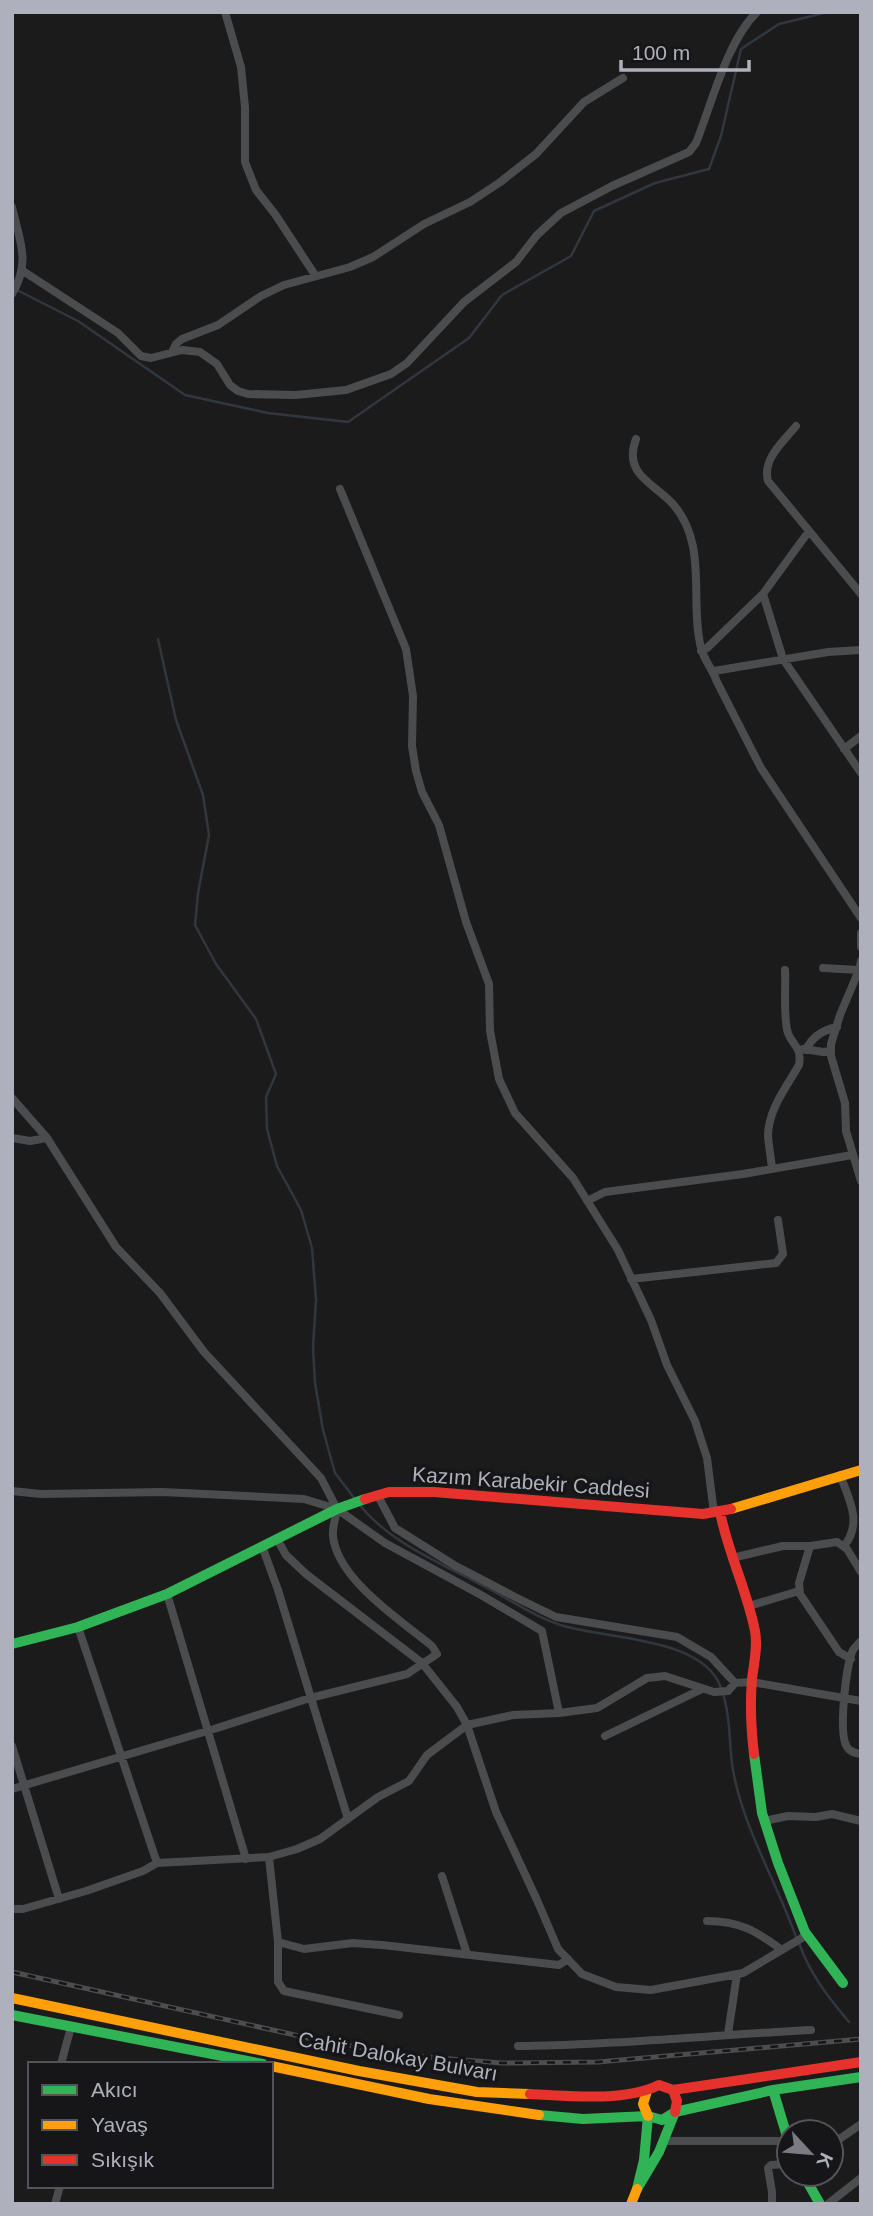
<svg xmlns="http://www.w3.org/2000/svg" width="873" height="2216" font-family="Arial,sans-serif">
  <rect width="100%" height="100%" fill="#1b1b1c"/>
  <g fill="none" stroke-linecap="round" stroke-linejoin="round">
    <path stroke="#31373f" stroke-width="2.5" d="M15,289L78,321L185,395L268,413L348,422L469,338L502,295L571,256L594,211L655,183L709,169L721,136L741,49L779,24L828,12
      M158,639L176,720L203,795L209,835L198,893L195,925L216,964L256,1019L276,1074L266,1097L267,1129L277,1166L301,1210L312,1248L316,1300L313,1347L315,1383L323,1430L335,1473L355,1499
      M359,1504C390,1544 444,1564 487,1588C512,1601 537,1618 564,1626C607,1639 704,1637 721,1688
      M723,1694C732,1721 728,1748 734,1775C745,1831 777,1883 796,1937
      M799,1943C810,1974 828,1997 849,2022"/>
    <path stroke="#4b4c4e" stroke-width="8" d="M225,12L241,67L245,107V162L256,190L275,214L315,275
      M12,207C20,242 31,262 12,294
      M23,271L118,333L141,356L151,358L182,350L200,352L217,364L230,385L238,391L248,394L296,395L346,390L391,374L407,363L464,302L516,262L537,235L561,213L612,186L689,152L696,143C712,103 727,41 757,12
      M172,352L176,344L182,339L218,325L261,296L284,285L350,267L373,257L424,224L470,202L499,183L536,154L584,102L623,78
      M796,426C783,442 762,459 768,481L861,594
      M636,439C623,474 652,482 672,503C709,544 689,600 701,648C704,660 713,670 717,682L761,768L861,918
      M340,489L406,649L413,696L412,746L416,771L422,792L439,825L466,922L489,984L490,1031L499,1079L515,1113L573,1178L618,1250L651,1320L667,1365L695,1421L707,1458L714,1513
      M763,594L783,659L861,773
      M701,651L707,648L763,594L809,531
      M714,671L828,652L861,650
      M844,749L861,736
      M861,933V947
      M861,961L859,970L840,1015L831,1044V1056L845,1103L846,1131L861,1181
      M823,968L859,970
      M803,1049L823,1052L831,1051
      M806,1050C812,1036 823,1030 837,1027
      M12,1098L47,1138L116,1247L160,1293L204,1352L321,1478L337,1509L385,1543L481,1595L542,1631L559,1713
      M12,1138L30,1141L47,1138
      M772,1169C771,1158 769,1147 768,1136C768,1110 787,1086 799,1065C802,1046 793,1047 788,1033C783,1020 786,985 785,970
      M587,1201L605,1192L743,1174L852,1155
      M631,1279L776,1263L783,1254L778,1220
      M840,1475C849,1499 863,1523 844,1546
      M12,1491L41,1494L163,1492L304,1499L337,1509C336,1517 332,1528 333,1536C337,1579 400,1620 432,1646L437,1654L407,1674L310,1698L214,1729L12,1789
      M378,1496L395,1528L454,1565L515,1597L556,1617L677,1637L711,1657L735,1683
      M277,1539L286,1555L306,1574L422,1663L457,1707L467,1725L496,1812L537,1900L558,1949L582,1974L616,1987L651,1990L743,1973L807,1935
      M262,1546L278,1590L348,1819
      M810,1546L799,1583L800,1594L839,1652L851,1659
      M732,1558L783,1546H810L837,1542L847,1549L861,1572
      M167,1594L246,1859
      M749,1606L799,1591
      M78,1627L157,1863
      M861,1641C859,1643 855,1647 853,1650C846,1664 838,1734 847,1747C850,1752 855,1753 861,1754
      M605,1736L702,1689
      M12,1746L59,1899
      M764,1821L788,1816L816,1817L832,1814L861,1821
      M269,1857L278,1942V1982L284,1991L399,2015
      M442,1876L467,1954
      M12,1909H23L86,1891L143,1871L157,1863L269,1857L297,1849L320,1839L378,1797L409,1781L427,1755L467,1725L513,1715L559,1713L597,1708L647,1678L665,1676L714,1692L728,1691L735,1683L752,1682L861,1701
      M707,1921C740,1921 756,1931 782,1950
      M278,1942L304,1949L353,1943L382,1945L559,1965L568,1959
      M728,2034L737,1974
      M518,2046C616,2045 713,2035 811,2030
      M61,2064L71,2027
      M664,2141H788
      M831,2145L861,2124
      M55,2204L60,2186
      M772,2204V2192L768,2168L771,2165L789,2164
      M828,2204L861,2178"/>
    <path stroke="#30b455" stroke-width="10" d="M12,1644L78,1627L167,1594L337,1509L365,1499
      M754,1754L762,1813L778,1863L805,1932L843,1983
      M12,2015L263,2064
      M773,2090L789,2143
      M539,2115L583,2119L648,2116L662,2120L675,2112L773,2090L861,2077
      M648,2116L644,2160L637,2189L659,2152L675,2112
      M803,2174L820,2204"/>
    <path stroke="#ff9f0a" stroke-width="10" d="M731,1509L861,1470
      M12,1998L359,2071L477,2092L530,2094
      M271,2066L429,2099L539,2115
      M647,2091L643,2104L648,2116
      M631,2204L637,2189"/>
    <path stroke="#e5322d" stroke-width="10" d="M365,1499L389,1492H434L703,1514L731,1509
      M720,1512C728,1553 747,1590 755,1631C758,1646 754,1663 752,1679C750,1703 751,1729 754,1754
      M673,2090L677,2101L675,2112
      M530,2094C567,2096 625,2102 659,2085L673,2090L861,2062"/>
    <g stroke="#4d4d50" stroke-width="5">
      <path id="rail" d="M12,1972L322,2041L426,2057L502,2063L598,2062L861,2039"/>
    </g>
    <use href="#rail" stroke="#161518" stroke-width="2.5" stroke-dasharray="8" stroke-linecap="butt"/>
  </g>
  <g text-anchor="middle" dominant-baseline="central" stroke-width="7" stroke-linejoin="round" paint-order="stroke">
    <g font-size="21" fill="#aeb1bb" stroke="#161518">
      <text transform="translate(531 1482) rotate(4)">Kazım Karabekir Caddesi</text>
      <text transform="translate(398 2056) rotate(10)">Cahit Dalokay Bulvarı</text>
    </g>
  </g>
  <rect width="873" height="2216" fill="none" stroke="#aeb1bb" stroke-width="28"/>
  <rect x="28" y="2062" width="245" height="126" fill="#161518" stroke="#535359" stroke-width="2"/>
  <rect x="42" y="2085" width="35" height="10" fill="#30b455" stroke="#535359" stroke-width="2"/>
  <text x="91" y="2097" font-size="21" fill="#aeb1bb">Akıcı</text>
  <rect x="42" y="2120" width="35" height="10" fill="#ff9f0a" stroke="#535359" stroke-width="2"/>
  <text x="91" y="2132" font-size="21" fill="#aeb1bb">Yavaş</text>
  <rect x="42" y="2155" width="35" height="10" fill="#e5322d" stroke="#535359" stroke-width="2"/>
  <text x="91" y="2167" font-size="21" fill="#aeb1bb">Sıkışık</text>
  <g transform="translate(810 2153) rotate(116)"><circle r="33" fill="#161518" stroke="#535359" stroke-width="2"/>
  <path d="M0-5L12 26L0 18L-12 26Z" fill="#7b7c83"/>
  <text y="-10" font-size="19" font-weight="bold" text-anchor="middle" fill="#aeb1bb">K</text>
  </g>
  <path d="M621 60v10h128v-10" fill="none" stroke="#aeb1bb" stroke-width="3.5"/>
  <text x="632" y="60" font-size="21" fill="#aeb1bb" stroke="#161518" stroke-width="5" paint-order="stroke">100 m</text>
</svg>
